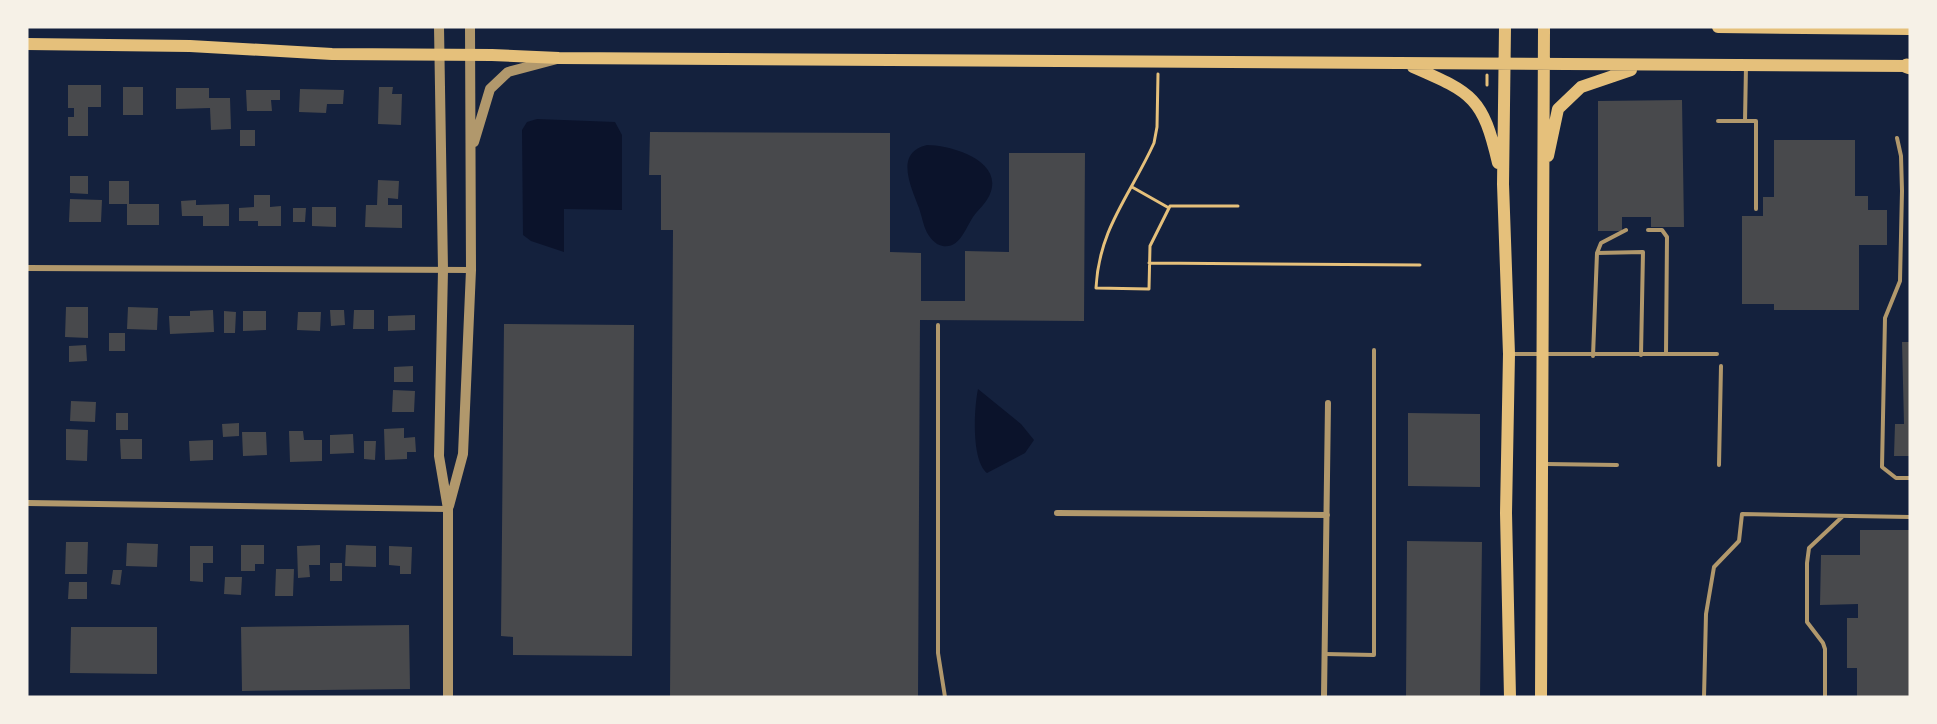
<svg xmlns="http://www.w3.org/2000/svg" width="1937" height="724" font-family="'Varela Round',sans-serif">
  <rect width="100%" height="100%" fill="#14213d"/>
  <path fill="#0b132b" d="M537,119L615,122L622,135V210L564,209V252L531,241L523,235L522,130L527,122Z
    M927,145C950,145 1004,160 990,194C987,202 978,210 973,217C965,229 958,254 937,244C924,234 924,223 919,208C911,186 894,153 927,145Z
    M978,389L1021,424L1034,440L1025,453L987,473C971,460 974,408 978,389Z"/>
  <path fill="#48494c" d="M68,85H101V107H88V136H68V117H74V108H68Z
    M123,87H143V115H123Z
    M379,87H393L392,94H402L401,125L378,124Z
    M176,88H209V98H230L231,129L211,130L210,108L176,109Z
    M300,89L344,90L343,104H327L326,113L299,112Z
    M246,90H280V100H271L272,111H247Z
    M1682,100L1684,227H1651V217H1622V231H1598V101Z
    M240,130H255V146H240Z
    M650,132L890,133V252L921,253V301H965V251L1009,252V153H1085L1084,321L920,320L918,697H670L673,230H661V175H649Z
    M1774,140H1855V196H1868V210H1887V245H1859V310H1774V304H1742V216H1763V197H1774Z
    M70,176H88V194L70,193Z
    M378,180L399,181L398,199L388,198V205H402V228L365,227L366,205H377Z
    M109,181H129V204H159V225H127V204H109Z
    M254,195H270V207L281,206V226H258V221H239V208L254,207Z
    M70,199L102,200L101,222H69Z
    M196,200V205L229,204V226H203V216H182L181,201Z
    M312,207H336V227L312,226Z
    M293,208H306L305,222H293Z
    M66,307H88V338L65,337Z
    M128,307L158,308L157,330L127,329Z
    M213,310L214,332L170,334L169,316H190V311Z
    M330,310H344L345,325L331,326Z
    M354,310H374V329H353Z
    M224,311L236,312L235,333H224Z
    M243,311H266V330L243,331Z
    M298,312H321L320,331L297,330Z
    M415,315V330L388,331V316Z
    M504,324L634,325L632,656L513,655V637L501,636Z
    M109,333H125V351H109Z
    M1902,342H1910V456H1894L1895,424H1904Z
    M86,345L87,361L69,362V346Z
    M413,366V382H394V367Z
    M393,390L415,391L414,412H392Z
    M71,401L96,402L95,422L70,421Z
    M116,413H128V430H116Z
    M1408,413L1480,414V487L1408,486Z
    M239,423V436L223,437L222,424Z
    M404,428V438L415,437L416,452H407V459L385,460L384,429Z
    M66,429L88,430L87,461L66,460Z
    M289,431H303L304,440H322V461L290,462Z
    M242,432H266L267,455L243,456Z
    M353,434L354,453L330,454V435Z
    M120,439H142V459H121Z
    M213,440V460L190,461L189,441Z
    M364,441H376L375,460L364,459Z
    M1860,530H1910V697H1857V668H1847V618H1858V604L1820,605L1821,555H1860Z
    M1407,541L1482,542L1480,697H1406Z
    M66,542H88L87,574H65Z
    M127,543L158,544L157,567L126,566Z
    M241,545H264V564H255V571H241Z
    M320,545V565H309L310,577L298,578L297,546Z
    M346,545L376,546V567L345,566Z
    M190,546H213V563H203V582L190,581Z
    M389,546L412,547L411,574H400V566L389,565Z
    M330,563H342V581H330Z
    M276,569H294L293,596H275Z
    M113,570H122L120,585L111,584Z
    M225,577H242L241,595L224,594Z
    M69,582H87V599H68Z
    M409,625L410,689L242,691L241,627Z
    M71,627H157V674L70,673Z"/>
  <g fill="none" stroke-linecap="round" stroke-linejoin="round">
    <path stroke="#e5c07b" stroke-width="3" d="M1158,74L1157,127L1154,143C1130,196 1099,228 1096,288L1149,289L1150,246L1170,206H1238
      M1487,75V85
      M1132,187L1169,208
      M1149,263L1420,265"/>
    <path stroke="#b1986c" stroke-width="4" d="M1718,121H1745L1746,66
      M1745,121H1756V209
      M1897,138L1901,156L1902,191L1900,281L1885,318L1882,467L1896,478H1910
      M1648,230H1662L1667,237L1666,354
      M1597,253L1643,252L1641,355
      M938,325V653L945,697
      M1510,354H1717
      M1593,356L1597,253L1601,243L1626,230
      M1546,464L1617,465
      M1719,465L1721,366
      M1325,654L1374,655V350
      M1704,697L1706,614L1714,567L1739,541L1742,514L1910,517
      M1825,697V649L1823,643L1807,622V563L1809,548L1843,516"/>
    <path stroke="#b1986c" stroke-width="6" d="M27,268L471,270
      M27,503L448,509
      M1057,513L1327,515
      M1324,697L1328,403"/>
    <path stroke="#b1986c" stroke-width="10" d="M439,27L443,270L439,456L448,509V697
      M474,142L490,89L508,72L557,59
      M449,506L463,454L471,270L470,27"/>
    <path stroke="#e5c07b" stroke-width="12" d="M1505,27L1503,184L1509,354L1506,513L1510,697
      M1718,27L1910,29
      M27,44L190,46L332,54L492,55L559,58L1910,66
      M1413,67C1473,93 1483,98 1498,163
      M1548,156L1558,109L1581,87L1631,70
      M1541,697L1544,27"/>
    <path stroke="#e5c07b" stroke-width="15" d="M1907,66L1910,67"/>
  </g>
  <rect width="1937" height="724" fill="none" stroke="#f6f1e7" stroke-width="57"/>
</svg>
